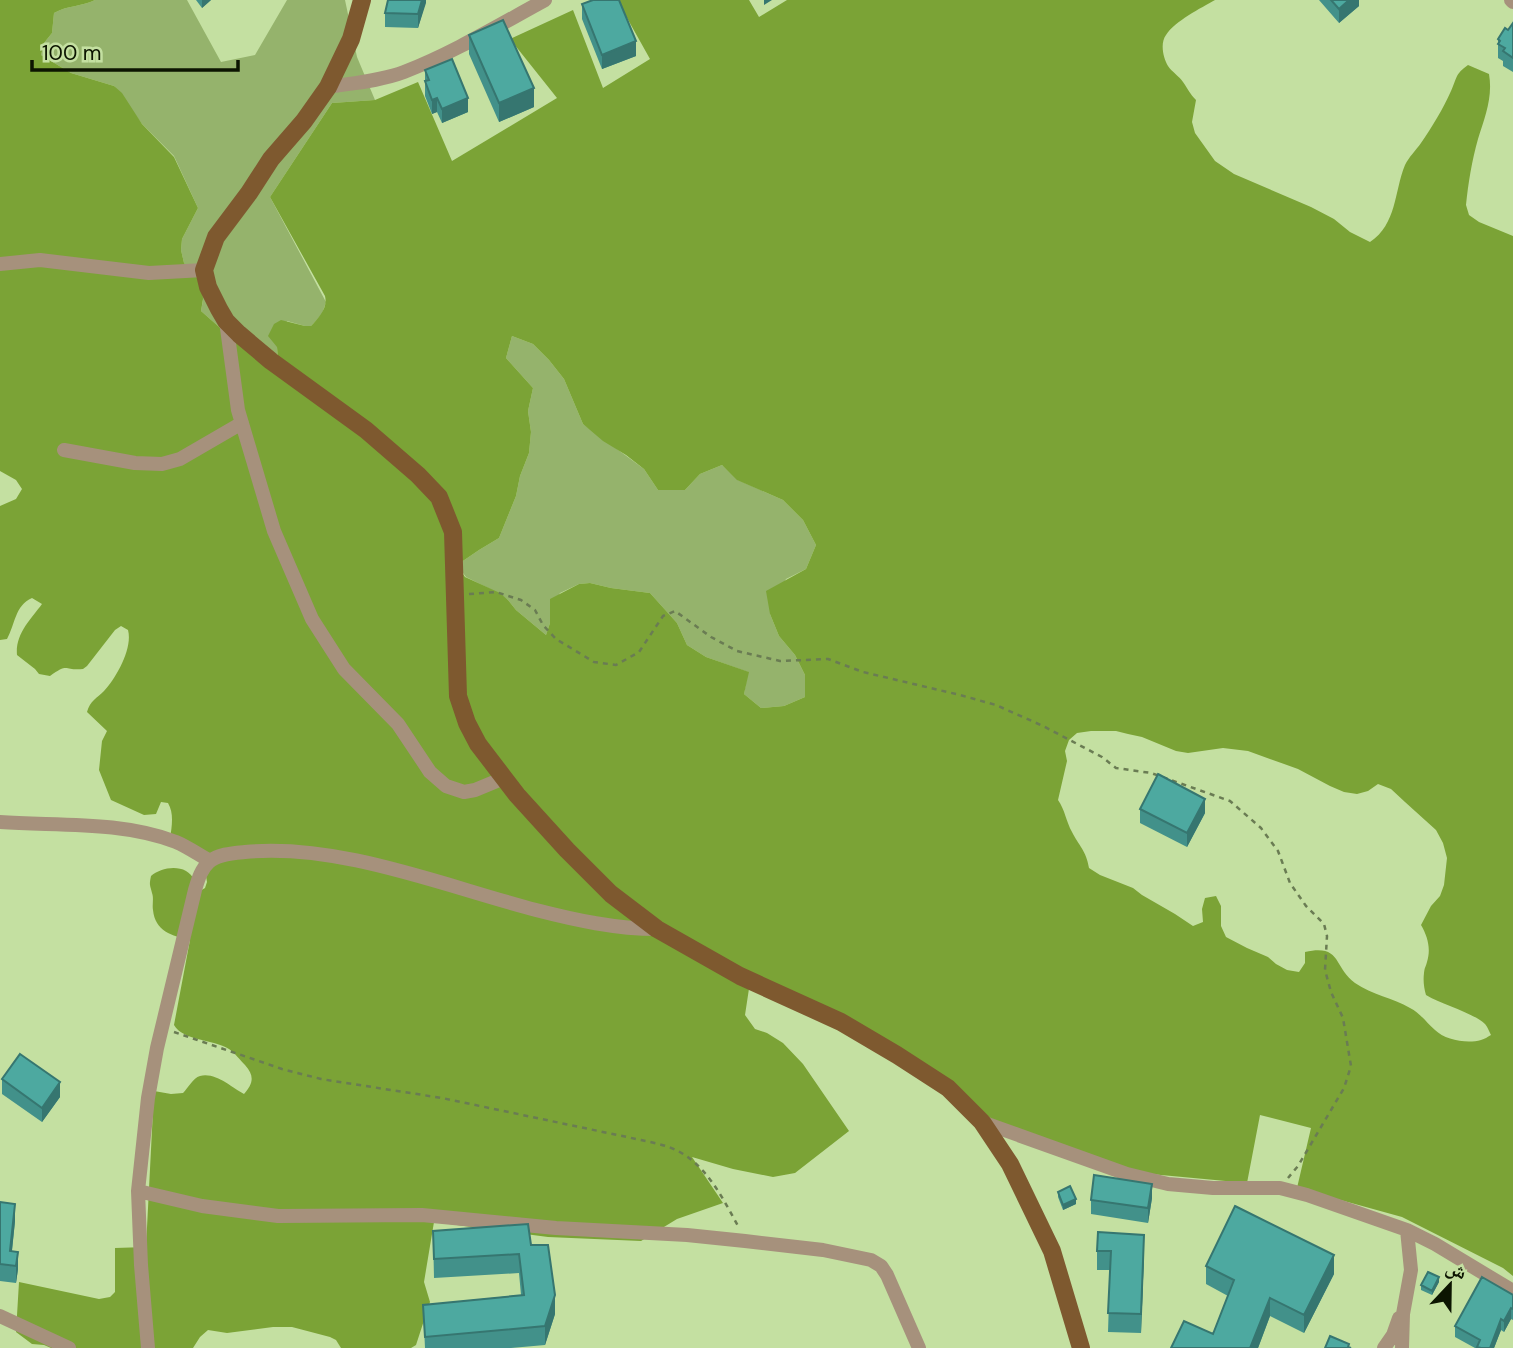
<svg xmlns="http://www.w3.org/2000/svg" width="1513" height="1348" font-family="'DM Sans','Noto Naskh Arabic',sans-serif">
  <rect width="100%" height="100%" fill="#c4e0a1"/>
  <path fill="#95b36c" d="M95,0H187L221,62L255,55L287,0H345L357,57L375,100L332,103L270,197L326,302L322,314L311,326H305L287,321L277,347L278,359L244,349L201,311L203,300L190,271L184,263L181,250L182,239L198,208L174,156L142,124L114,86L71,73L41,55L44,43L52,33L54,13C68,5 81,7 95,0Z
    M512,336L533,344L549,360L564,379L583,424L644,469L658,490H685L700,474L722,465L738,480L783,500L803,520L816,545L806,569L786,579L770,614L779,636L795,655L805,675V697L784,706L761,708L744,694L748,672L706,657L687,645L677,623L650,593L611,588L590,583L579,584L560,593L550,610V623L546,635L516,610L508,600L500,594L466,577L457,565L479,550L499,538L516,496L520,476L529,453L531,432L528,411L533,388L506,358Z"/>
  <path fill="#7ba336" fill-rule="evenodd" d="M0,0H95C81,7 68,5 54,13L52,33L44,43L41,55L71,73L114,86L122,93L142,124L174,157L198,208L182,239L181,250L184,263L198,279L202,289L203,299L201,311L244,349L278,359L277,347L268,336L274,324L281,320L305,326H311C319,317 328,308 325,296L270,197L332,103L375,100L418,82L452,161L557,98L510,39L573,10L603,88L650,59L617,0H749L759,17L787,0H1215C1201,8 1175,21 1166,35C1160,43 1163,58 1168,66C1172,72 1179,76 1183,82C1188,89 1190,94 1196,100L1192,122L1195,133L1215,161L1234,174L1311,207L1334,219L1350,232L1370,242C1397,224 1394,192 1405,165C1409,157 1416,150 1421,143C1432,127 1443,109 1451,91C1457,78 1455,74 1468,65L1489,74C1493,97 1485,117 1478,139C1472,160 1468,184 1466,205L1469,215L1479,222L1513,236V1276L1503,1268L1402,1217L1297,1188L1311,1128L1260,1115L1247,1183L1129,1172L995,1122L953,1086L750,982L745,1015L755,1029L767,1033L783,1043L803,1064L849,1131L795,1173L773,1177L733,1169L692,1157L723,1203L677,1219L641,1241L548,1237L434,1222L424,1282L430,1302L416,1345L411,1348H341L336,1340L330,1337L292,1327H273L227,1333L208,1330L200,1337L193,1348H51L44,1345L32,1344L16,1332L19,1282L99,1299L110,1297L115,1292V1248L146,1247L154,1091L171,1094L183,1093C188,1088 193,1078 200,1076C216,1072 232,1088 244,1094C253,1084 255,1076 245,1065C240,1060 235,1053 229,1049C213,1039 183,1041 174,1025L190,940C172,936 155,931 153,910C152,905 154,898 152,893C150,884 149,886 151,876C159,869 175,865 186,871C193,875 197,884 200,891L205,888L207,882L204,864L170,838C172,826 174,813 168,803L161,802L156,814L144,815L111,800L99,770L102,741L107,731L87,712C90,701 97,698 104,691C116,678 133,648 128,630L121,626L115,630L87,666L83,669C64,671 69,662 50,676L39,674L35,669L17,655C15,634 31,619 42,604L32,598C15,605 15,625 7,639L0,640V506L16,499L22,489L16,480L0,471ZM512,336L533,344L549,360L564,379L583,424L603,441L626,455L644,469L658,490H685L700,474L722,465L737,480L783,500L803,520L816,545L806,569L766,591L770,614L779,636L795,655L805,675V697L784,706L761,708L744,694L749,672L706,657L687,645L677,623L650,593L611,588L590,583L579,584L550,599V623L546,635L516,610L508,600L500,593L465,577L457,565L479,550L499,538L516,496L520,476L529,453L531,432L528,411L533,388L506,358ZM1091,731H1116L1128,734L1142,737L1176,751L1188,753L1223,748L1248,751L1298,769L1330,786L1344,792L1357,794L1368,791L1378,784L1391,789L1405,802L1436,830L1443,843L1447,858L1444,885L1440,896L1431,906L1421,925C1428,937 1431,949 1427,962C1425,969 1425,966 1424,973C1423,981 1424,988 1426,995C1442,1005 1472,1012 1485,1024C1487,1026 1490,1033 1491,1035C1487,1037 1485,1039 1481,1040C1467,1044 1445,1040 1435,1030C1426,1022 1420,1013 1410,1008C1393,998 1372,995 1355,983C1333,967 1342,944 1305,952V963L1299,972L1287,970L1276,964L1268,957L1247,948L1226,937L1221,926V906L1216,896L1205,898L1202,909L1203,922L1193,926L1175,914L1142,895L1133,888L1100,875L1089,868C1086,850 1079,846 1072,832C1066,821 1065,810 1058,800L1067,761L1065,751L1069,740L1077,733Z"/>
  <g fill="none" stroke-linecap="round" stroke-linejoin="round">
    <path stroke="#6a7c53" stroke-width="2.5" stroke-dasharray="5 5" stroke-linecap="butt" d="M469,594L496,592L521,600L535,610L543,625L556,639L594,662L616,665L639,652L663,616L675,611L711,637L737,651L780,661L828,659L863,672L960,695L996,705L1043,726L1102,757L1116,768L1151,773L1230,801L1261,828L1278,851L1290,883L1306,906L1324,924L1327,936L1325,970L1331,992L1343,1018L1351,1066L1344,1088L1298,1166L1288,1178
      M174,1032L282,1069L321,1079L442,1098L641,1140C650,1142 660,1144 669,1147C704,1160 721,1195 738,1226"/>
    <path stroke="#a6917c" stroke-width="14" d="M1511,0L1513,2
      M328,87C353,83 380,81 404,72C453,53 499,25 545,0
      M0,264L40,260L149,273L204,270
      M226,321L238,410L274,531L312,619L344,669L398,724L430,772L446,786L464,792L475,790L504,778
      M64,450L135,463L162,464L180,459L242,423
      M0,822C58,826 121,821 176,842C188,847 199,855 210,861
      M982,1122L1127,1174L1168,1184L1213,1188H1280L1307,1195L1407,1230L1435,1244L1513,1291
      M138,1191L202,1206L278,1216L422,1215L556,1228L687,1235L745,1241L823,1250L871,1260L881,1266L887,1275L919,1348
      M0,1316L69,1348
      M148,1348L141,1265L138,1191L148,1098L157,1048L195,890C198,880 201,869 209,862C217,854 234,853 245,852C340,843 444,886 536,910C575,920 616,929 657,929
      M1384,1348L1393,1335L1399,1318
      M1402,1348L1403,1314L1411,1270L1407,1230"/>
    <path stroke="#7e592f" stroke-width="18" d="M362,0L351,39L328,87L304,121L271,159L249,193L216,237L204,270L208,287L219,309L226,321L239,334L271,361L366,430L418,475L439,497L453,532L458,696L467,723L478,744L517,795L567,850L611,894L657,929L740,976L841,1022L897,1055L948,1088L982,1122L1010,1164L1052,1251L1081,1348"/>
  </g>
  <path fill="#42918a" d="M196,0H211L202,8Z
    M426,0L418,28L385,27V13Z
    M1319,0H1359V6L1339,23Z
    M582,4L636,56L602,69L582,19Z
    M1513,23V72L1503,66V61L1498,58V39L1508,30Z
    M469,35L534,107L499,122L469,54Z
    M425,70L468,112L442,123L437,112L432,114L425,96Z
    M1140,809L1205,813L1187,847L1140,823Z
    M2,1079L60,1097L42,1122L2,1094Z
    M1058,1192L1076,1204L1063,1210L1058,1197Z
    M1152,1198L1148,1223L1091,1214V1200Z
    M0,1202L15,1221L12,1251L18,1269L16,1283L0,1281Z
    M433,1231L531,1245L555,1314L545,1345L511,1348H425L423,1305L521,1295L519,1273L434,1278Z
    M1097,1251L1144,1254L1141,1333L1108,1332L1110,1270H1097Z
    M1206,1266L1334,1274L1304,1333L1270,1316L1258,1348H1171L1213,1334L1228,1296L1206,1284Z
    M1439,1282L1432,1295L1421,1290V1285Z
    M1513,1295V1320L1511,1319L1504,1332L1501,1330L1494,1348H1475L1455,1337V1326Z"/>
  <path fill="#367670" d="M202,0H211L202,8Z
    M422,0H426V3L418,28V14Z
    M764,0H772L764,5Z
    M1349,0H1359V6L1339,23V9Z
    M636,41V56L602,69V55Z
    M534,88V107L499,122V103Z
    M437,98V112L432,114V100Z
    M468,98V112L442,123V109Z
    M1205,799V813L1187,847V833Z
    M60,1082V1097L42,1122V1108Z
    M1152,1184V1198L1148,1223V1208Z
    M1076,1199V1204L1063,1210V1205Z
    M15,1204V1221L10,1268V1251Z
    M1144,1235V1254L1141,1333V1314Z
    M18,1252V1269L16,1283V1266Z
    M1334,1255V1274L1304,1333V1315Z
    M1439,1277V1282L1432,1295V1291Z
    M555,1295V1314L545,1345V1326Z
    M1270,1298V1316L1258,1348H1250Z
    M1511,1308V1319L1504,1332V1321Z
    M1501,1319V1330L1494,1348H1490Z"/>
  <path fill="#4da9a0" stroke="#367670" stroke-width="2" d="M388,0H422L418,14L385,13Z
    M593,0H619L636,41L602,55L582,4Z
    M1331,0H1349L1339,9Z
    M503,20L534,88L499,103L469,35Z
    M1513,23V58L1503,51L1505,48L1498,44L1500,41L1498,39L1505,28L1508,30Z
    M452,59L468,98L442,109L437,98L432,100L425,81L429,80L425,70Z
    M1158,774L1205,799L1187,833L1140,809Z
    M20,1054L60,1082L42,1108L2,1079Z
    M1094,1175L1152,1184L1148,1208L1091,1200Z
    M1070,1186L1076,1199L1063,1205L1058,1192Z
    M0,1202L15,1204L10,1251L18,1252L16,1266L0,1264Z
    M1235,1206L1334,1255L1304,1315L1270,1298L1250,1348H1171L1184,1321L1213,1334L1234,1280L1206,1266Z
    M528,1224L531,1245H548L555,1295L545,1326L425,1337L423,1305L524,1295L519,1254L434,1259L433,1231Z
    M1098,1232L1144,1235L1141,1314L1108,1313L1111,1251H1097Z
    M1428,1272L1439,1277L1432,1291L1421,1285Z
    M1482,1277L1513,1295V1309L1511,1308L1504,1321L1501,1319L1490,1348H1481L1477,1347L1480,1340L1455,1326Z
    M1330,1336L1349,1344L1348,1347L1351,1348H1325Z"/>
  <g transform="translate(1450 1285) rotate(22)" stroke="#c4e0a1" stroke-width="5" paint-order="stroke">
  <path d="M0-5L12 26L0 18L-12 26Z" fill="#0c1501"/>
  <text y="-10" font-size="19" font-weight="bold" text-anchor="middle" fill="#0c1501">ش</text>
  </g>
  <path d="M32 60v10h206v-10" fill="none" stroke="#0c1501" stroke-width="3.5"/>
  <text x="42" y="60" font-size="21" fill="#0c1501" stroke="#c4e0a1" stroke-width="5" paint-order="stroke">100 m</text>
</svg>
